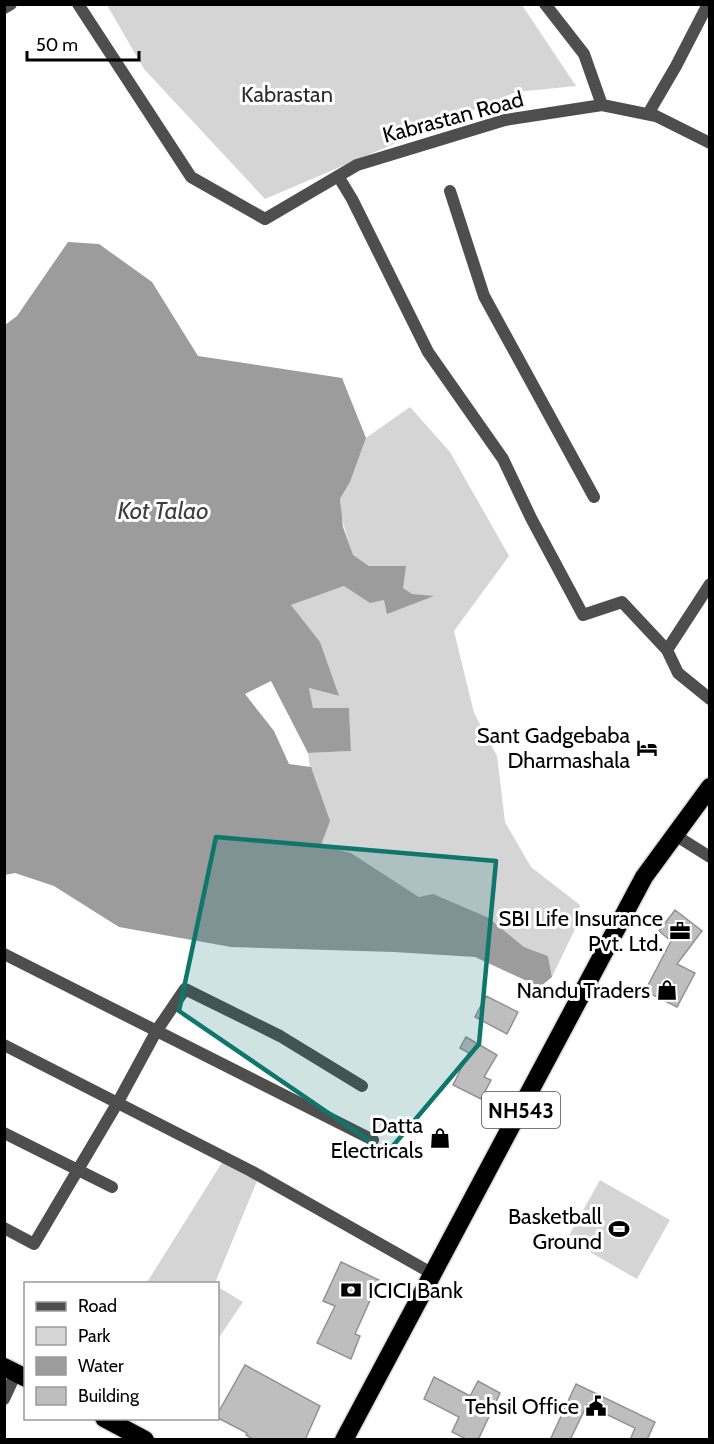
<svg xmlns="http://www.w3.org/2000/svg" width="714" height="1444" font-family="Cabin,sans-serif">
  <rect width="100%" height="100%" fill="#fff"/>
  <path fill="#d5d5d5" d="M107,5H522L576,86L516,92L265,199L144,69Z
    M410,407L450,452L509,556L454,631L474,713L497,756L505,822L531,867L580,905L576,927L552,977L548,956L524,947L489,918L419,897L351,853L320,845L308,753L351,751L349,709H313L309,688L338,696L291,605L344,586L369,566L352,555L341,515L340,499L350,482L366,438Z
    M223,1161L257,1181L215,1283L146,1284Z
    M600,1180L670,1220L637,1279L567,1239Z
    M218,1287L243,1302L218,1339Z"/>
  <path fill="#9c9c9c" d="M68,242L99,244L152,282L198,356L342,378L366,438L350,482L340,499L343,527L353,555L369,566H406L403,588L412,594L434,596L387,614L384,600L370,603L344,586L291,605L320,642L339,696L309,688L313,708H349L351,751L308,753L271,681L245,694L274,731L289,764L311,767L330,821L321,845L351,853L419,897L433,894L489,918L524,947L548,956L552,977L540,987L475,957L394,952L231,947L119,927L54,886L15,873L5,875V325L17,316Z"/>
  <path fill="#bebebe" stroke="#929292" stroke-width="1.5" d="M675,910L702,931L677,964L695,973L677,1007L645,991L671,941L659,931Z
    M486,996L518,1012L507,1034L475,1017Z
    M466,1037L497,1055L484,1077L491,1080L481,1099L453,1085L469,1053L460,1048Z
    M341,1262L379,1280L355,1334L360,1336L351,1359L317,1343L335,1306L323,1301Z
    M245,1365L320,1406L305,1440H254L246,1435L247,1433L218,1418V1413Z
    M434,1377L470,1396L478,1381L500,1393L478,1440H468L452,1432L459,1417L424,1399Z
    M576,1384L655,1422L647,1440H630L635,1428L587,1405L570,1440H550Z"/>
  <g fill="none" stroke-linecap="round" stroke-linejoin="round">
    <g stroke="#dbdbdb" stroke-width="21">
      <path id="highway" d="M4,1367L26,1378
        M104,1418L145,1440
        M344,1440L644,877L710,787"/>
    </g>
    <path stroke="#4e4e4e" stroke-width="12" d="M78,4L191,177L265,219L357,165L505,120L602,105L656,116L710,143
      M545,4L584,54L602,105
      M4,8L11,4
      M648,114L676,66L708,4
      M338,176L352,199L428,352L503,459L531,518L583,615L622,602L667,650L678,673L710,699
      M450,191L484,296L594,497
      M667,650L710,584
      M675,835L710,857
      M4,954L373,1140
      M4,1045L251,1171L433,1274
      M4,1133L112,1187
      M4,1228L34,1244L118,1102L157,1030L185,989L280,1036L362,1086
      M4,1399L16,1373"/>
    <use href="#highway" stroke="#000" stroke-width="18"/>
  </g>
  <path fill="#0f766e" fill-opacity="0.2" stroke="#0f766e" stroke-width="4.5" stroke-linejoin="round" d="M216,837L496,861L479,1044L387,1153L179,1011Z"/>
  <defs>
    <g id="hotel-bare" transform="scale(1.62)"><path d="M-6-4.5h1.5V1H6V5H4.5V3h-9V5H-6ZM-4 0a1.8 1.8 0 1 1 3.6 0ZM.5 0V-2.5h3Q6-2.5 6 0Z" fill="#000" stroke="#fff" stroke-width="2.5" paint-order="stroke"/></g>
    <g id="office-bare" transform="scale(1.62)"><path d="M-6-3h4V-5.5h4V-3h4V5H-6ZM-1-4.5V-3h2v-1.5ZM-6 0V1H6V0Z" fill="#000" stroke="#fff" stroke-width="2.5" paint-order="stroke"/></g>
    <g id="shop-bare" transform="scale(1.62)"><path d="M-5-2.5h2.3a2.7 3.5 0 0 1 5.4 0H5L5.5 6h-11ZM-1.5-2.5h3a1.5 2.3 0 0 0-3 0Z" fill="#000" stroke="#fff" stroke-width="2.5" paint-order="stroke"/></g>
    <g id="stadium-bare" transform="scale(1.62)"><path d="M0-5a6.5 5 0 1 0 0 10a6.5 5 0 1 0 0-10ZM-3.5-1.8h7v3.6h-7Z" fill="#000" stroke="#fff" stroke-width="2.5" paint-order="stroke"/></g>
    <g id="bank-bare" transform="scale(1.62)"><path d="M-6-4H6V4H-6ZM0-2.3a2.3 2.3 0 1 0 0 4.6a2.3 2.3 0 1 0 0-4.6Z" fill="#000" stroke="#fff" stroke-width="2.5" paint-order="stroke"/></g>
    <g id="civic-bare" transform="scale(1.62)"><path d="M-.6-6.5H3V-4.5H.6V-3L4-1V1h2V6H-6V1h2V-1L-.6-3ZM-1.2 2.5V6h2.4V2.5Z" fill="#000" stroke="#fff" stroke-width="2.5" paint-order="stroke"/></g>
  </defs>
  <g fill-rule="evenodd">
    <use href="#hotel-bare" x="647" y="748"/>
    <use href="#office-bare" x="680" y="931"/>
    <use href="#shop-bare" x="667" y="990"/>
    <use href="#shop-bare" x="440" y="1138"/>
    <use href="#stadium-bare" x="619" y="1229"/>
    <use href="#bank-bare" x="351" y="1290"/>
    <use href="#civic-bare" x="596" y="1406"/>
  </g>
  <g text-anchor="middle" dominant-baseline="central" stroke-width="6" stroke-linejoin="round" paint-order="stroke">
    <rect fill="#fff" stroke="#4c4c4c" stroke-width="1.5" x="482" y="1092" width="78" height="36" rx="4.5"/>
    <g font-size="21" font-weight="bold" fill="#000">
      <text x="521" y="1110">NH543</text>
    </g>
    <g font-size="22" fill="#2c2c2c" stroke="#fff">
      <text x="287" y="94">Kabrastan</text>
    </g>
    <g font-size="22" fill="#000" stroke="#fff">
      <text transform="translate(453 117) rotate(-15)">Kabrastan Road</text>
    </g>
    <g font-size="22" fill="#000" stroke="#fff" text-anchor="end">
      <text x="630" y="735">Sant Gadgebaba<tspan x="630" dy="25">Dharmashala</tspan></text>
      <text x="663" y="918">SBI Life Insurance<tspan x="663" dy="25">Pvt. Ltd.</tspan></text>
      <text x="650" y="990">Nandu Traders</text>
      <text x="423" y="1125">Datta<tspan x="423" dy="25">Electricals</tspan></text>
      <text x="602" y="1216">Basketball<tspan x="602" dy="25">Ground</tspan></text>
      <text x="368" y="1290" text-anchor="start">ICICI Bank</text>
      <text x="579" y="1406">Tehsil Office</text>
    </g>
    <g font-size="24" font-style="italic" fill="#3d3d3d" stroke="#fff">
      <text x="163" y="510">Kot Talao</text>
    </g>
  </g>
  <rect width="714" height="1444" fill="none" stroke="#000000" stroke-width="12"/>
  <rect x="24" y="1282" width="195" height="138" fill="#ffffff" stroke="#999999" stroke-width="1.5"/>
  <rect x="36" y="1302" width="30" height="9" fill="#4e4e4e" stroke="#999999" stroke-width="1.5"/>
  <text x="78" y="1312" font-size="18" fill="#000000">Road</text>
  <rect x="36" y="1327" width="30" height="18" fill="#d5d5d5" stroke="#999999" stroke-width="1.5"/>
  <text x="78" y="1342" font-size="18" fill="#000000">Park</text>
  <rect x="36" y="1357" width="30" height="18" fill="#9c9c9c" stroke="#999999" stroke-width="1.5"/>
  <text x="78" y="1372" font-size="18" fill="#000000">Water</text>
  <rect x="36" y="1387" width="30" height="18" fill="#bebebe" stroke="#999999" stroke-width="1.5"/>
  <text x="78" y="1402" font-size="18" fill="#000000">Building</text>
  <path d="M27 51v9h112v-9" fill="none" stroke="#000000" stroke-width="3"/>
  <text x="36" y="51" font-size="18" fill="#000000" stroke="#ffffff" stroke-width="4.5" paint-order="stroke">50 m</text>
</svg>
